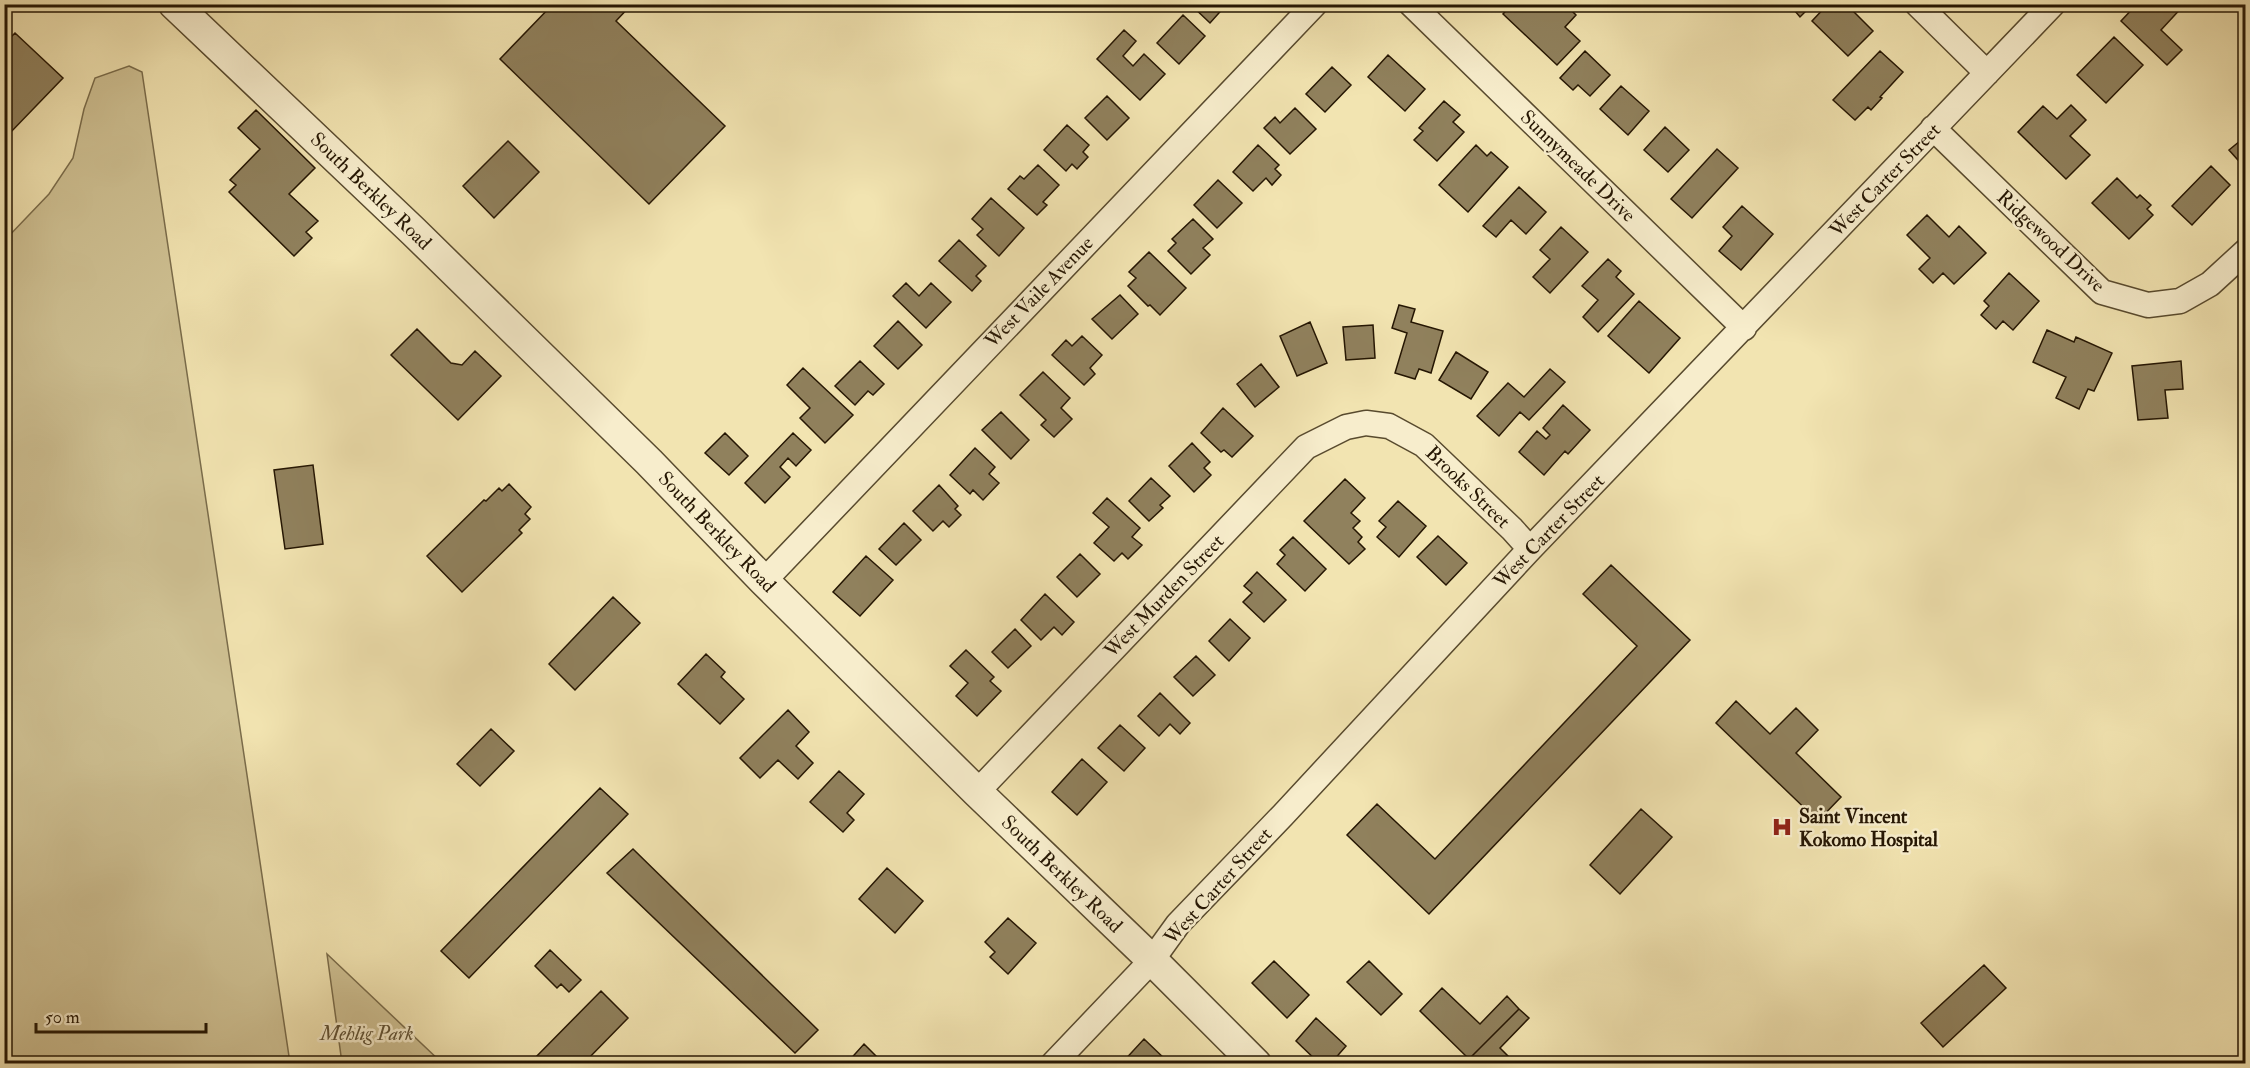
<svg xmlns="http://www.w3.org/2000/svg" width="2250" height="1068" font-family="'IM FELL Double Pica',serif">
  <rect width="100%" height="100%" fill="#f2e4b1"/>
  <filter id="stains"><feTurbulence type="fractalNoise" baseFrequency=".00333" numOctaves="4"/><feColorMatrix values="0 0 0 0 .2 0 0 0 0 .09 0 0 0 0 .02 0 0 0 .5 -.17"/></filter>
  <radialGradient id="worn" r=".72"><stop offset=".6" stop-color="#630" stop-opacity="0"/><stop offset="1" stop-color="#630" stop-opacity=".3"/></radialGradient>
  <path fill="#cfc193" stroke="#7a6c4b" stroke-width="1.5" d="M129,66L142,72L290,1063H5V240L49,194L73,158L84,109L95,78Z
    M327,954L442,1063H342Z"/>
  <path fill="#90815d" stroke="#251603" stroke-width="1.5" d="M553,4H632L616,21L725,126L649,204L500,59Z
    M1190,4H1227L1210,23Z
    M1512,4H1565L1576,15L1565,27L1580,41L1557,65L1503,14Z
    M1789,4H1813L1800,17Z
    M1828,4H1846L1873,31L1848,56L1812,21Z
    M2137,4H2185L2161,30L2182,50L2167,65L2121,21Z
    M1183,15L1205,36L1179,64L1157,43Z
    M1124,30L1136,41L1123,56L1133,66L1144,54L1165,74L1140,100L1097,59Z
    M15,33L63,78L9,134L4,129V52L10,46L6,42Z
    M2114,37L2143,65L2106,103L2077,75Z
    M1585,51L1610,75L1590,96L1578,85L1573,90L1560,78Z
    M1880,51L1903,72L1880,97L1882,98L1871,110L1868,107L1855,120L1833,100Z
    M1388,55L1425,89L1405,111L1368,77Z
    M1332,67L1351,85L1325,112L1306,94Z
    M1621,86L1649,111L1628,135L1600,109Z
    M1107,96L1129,118L1107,140L1085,118Z
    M1444,101L1460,115L1453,122L1464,132L1437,161L1414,140L1423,131L1419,128Z
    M2071,105L2086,120L2070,136L2090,155L2066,179L2018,132L2043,106L2057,119Z
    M1295,108L1316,129L1290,154L1264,128L1275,117L1280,123Z
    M256,110L315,168L289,194L318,221L306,232L312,238L294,256L229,192L236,185L230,180L260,149L238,128Z
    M1067,125L1089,145L1083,152L1088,157L1077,169L1072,164L1066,171L1044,150Z
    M1665,127L1689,150L1668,172L1644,150Z
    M2246,136V169L2229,150Z
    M508,141L539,172L494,218L463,186Z
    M1258,145L1279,165L1275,169L1281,175L1272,185L1266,178L1253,191L1233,172Z
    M1476,145L1487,156L1491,152L1508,167L1468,212L1439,185Z
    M1717,149L1738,168L1692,218L1671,199Z
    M1038,165L1059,185L1043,202L1047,205L1037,215L1008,189L1020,176L1024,179Z
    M2211,166L2230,185L2192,225L2172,206Z
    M2117,178L2137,198L2140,195L2151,205L2147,209L2153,215L2129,239L2092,203Z
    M1218,180L1242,203L1217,228L1194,205Z
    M1519,187L1546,212L1526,234L1511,220L1496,237L1483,226Z
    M991,198L1024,228L999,256L977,235L983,229L972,219Z
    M1742,206L1773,234L1741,270L1719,251L1732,236L1723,227Z
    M1927,215L1949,237L1959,226L1986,253L1954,284L1943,273L1933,283L1919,269L1930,258L1907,235Z
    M1193,219L1213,239L1203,248L1210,255L1191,274L1168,251L1176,243L1172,239Z
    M1561,227L1588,252L1550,293L1533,277L1550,259L1540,250Z
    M959,240L986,266L976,276L981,281L972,291L939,261Z
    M1149,252L1186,288L1160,315L1150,305L1148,306L1128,286L1136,278L1129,272Z
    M1608,259L1621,271L1616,277L1634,294L1598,332L1583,317L1598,300L1582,286Z
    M2009,273L2039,301L2013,330L2003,321L1996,329L1981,315L1989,306L1984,301Z
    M906,283L919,296L931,283L951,302L926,328L893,296Z
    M1120,295L1138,314L1112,339L1092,319Z
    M1639,301L1680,338L1649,373L1608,336Z
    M1399,305L1415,309L1411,322L1443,331L1431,373L1419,369L1415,379L1395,373L1407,333L1392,328Z
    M898,321L922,345L898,369L874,346Z
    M1310,322L1327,363L1297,376L1280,336Z
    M1373,325L1375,358L1346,360L1343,327Z
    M417,329L451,363L462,365L475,351L501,376L458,420L391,355Z
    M2047,330L2074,342L2076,337L2112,353L2094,391L2088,389L2079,409L2056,398L2066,377L2033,362Z
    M1082,336L1102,355L1090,368L1095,374L1084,385L1052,355L1066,340L1072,346Z
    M1456,352L1488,372L1471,399L1439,380Z
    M860,361L884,384L873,395L868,391L855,405L835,386Z
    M2181,361L2183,389L2165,390L2168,418L2138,420L2132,366Z
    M1261,364L1279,387L1255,407L1237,384Z
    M803,368L853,415L825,443L800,418L810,408L787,385Z
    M1550,369L1565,382L1529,420L1520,412L1499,436L1477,416L1508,383L1524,397Z
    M1043,372L1070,398L1061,408L1072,419L1054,437L1041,425L1046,420L1020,395Z
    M1563,405L1590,430L1568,454L1565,451L1544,475L1519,452L1537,431L1546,439L1550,435L1543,428Z
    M1223,408L1253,436L1232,457L1224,450L1221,452L1201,433Z
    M1001,412L1029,440L1011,459L982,430Z
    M725,433L748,456L729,475L705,453Z
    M793,433L811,450L796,466L788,458L780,467L790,477L765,503L745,483Z
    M1192,443L1210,462L1204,468L1211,475L1194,492L1169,466Z
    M975,448L995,467L989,474L999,483L983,500L973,490L970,494L950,475Z
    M313,465L323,544L285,549L274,470Z
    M1151,478L1170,496L1160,505L1163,508L1149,521L1129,501Z
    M1345,479L1365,498L1351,513L1360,521L1353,528L1362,537L1358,542L1365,549L1349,564L1304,521Z
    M509,484L531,507L525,514L530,519L519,530L522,533L462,592L427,556L484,500L486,501L499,488L502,491Z
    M939,485L958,506L955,509L961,515L949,527L943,521L933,531L913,511Z
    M1107,498L1140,528L1132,537L1142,545L1128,559L1122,553L1114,561L1094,543L1109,527L1093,513Z
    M1398,501L1426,526L1399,557L1377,537L1386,527L1379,521Z
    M904,523L921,540L896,565L879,549Z
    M1438,536L1467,563L1446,585L1417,557Z
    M1293,537L1326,569L1305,591L1277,564L1285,555L1280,550Z
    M1080,554L1100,574L1077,597L1057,577Z
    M866,556L893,580L860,616L833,592Z
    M1611,565L1690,640L1429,914L1347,835L1377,804L1435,859L1637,646L1583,594Z
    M1257,572L1286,600L1264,622L1243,602L1252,593L1244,586Z
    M1045,594L1074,622L1062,635L1054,627L1041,640L1021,620Z
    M613,597L640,623L575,690L549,664Z
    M1230,619L1250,638L1229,661L1209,641Z
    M1015,629L1031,646L1008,668L992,652Z
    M966,650L994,677L990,681L1001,691L977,716L956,696L968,683L950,666Z
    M706,654L725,672L721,677L744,699L720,724L678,684Z
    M1196,656L1215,675L1193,696L1174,677Z
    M1160,693L1190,723L1180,734L1170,724L1159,736L1138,716Z
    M1736,701L1770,734L1796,708L1818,730L1796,753L1841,797L1818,821L1716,723Z
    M788,710L809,732L796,746L813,763L798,779L778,760L760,778L740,758Z
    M1120,725L1145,748L1124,771L1098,748Z
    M491,729L514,751L480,786L457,764Z
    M1082,759L1107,782L1077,815L1052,792Z
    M839,771L864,794L847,813L854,820L843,832L810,802Z
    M600,788L628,814L469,978L441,951Z
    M1641,809L1672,837L1620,894L1590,865Z
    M633,849L818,1030L795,1053L607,873Z
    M887,868L923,901L895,933L859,899Z
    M1008,918L1036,943L1008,974L990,957L995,952L985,942Z
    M550,950L581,980L569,992L561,984L557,988L535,966Z
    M1274,961L1309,995L1287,1018L1252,983Z
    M1369,961L1402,994L1381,1015L1347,982Z
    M1984,965L2006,988L1943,1047L1921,1023Z
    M1442,988L1480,1024L1507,996L1519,1009L1469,1059L1420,1011Z
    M601,991L628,1018L583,1064H529Z
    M1519,1009L1529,1018L1500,1048L1516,1064H1473L1469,1059Z
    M1316,1018L1346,1046L1333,1061L1330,1058L1324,1064H1320L1296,1041Z
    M1144,1039L1168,1062L1166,1064H1121Z
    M864,1044L884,1064H846Z"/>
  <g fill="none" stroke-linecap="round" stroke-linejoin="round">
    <g stroke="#584a2e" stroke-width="27">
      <path id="minor" d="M1411,4L1744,328
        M1917,4L1987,73
        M1933,128L2102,292L2148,305L2180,301L2210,284L2246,251
        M764,581L1315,4
        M977,792L1306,447L1346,427L1366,423L1389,426L1424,445L1512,529L1530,549
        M1053,1064L1152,960L1178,924L1283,815L1530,549L2053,4"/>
    </g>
    <g stroke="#584a2e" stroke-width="33">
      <path id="tertiary" d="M174,4L413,231L649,462L764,581L977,792L1152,960L1256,1064"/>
    </g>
    <use href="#minor" stroke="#f7edcc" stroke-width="24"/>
    <use href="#tertiary" stroke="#f7edcc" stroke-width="30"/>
  </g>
  <defs>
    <g id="hospital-bare" transform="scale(1.62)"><path d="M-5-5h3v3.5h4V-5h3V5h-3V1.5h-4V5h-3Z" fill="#8f2418" stroke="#f7edcc" stroke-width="2.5" paint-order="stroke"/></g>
  </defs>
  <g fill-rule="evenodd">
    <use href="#hospital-bare" x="1782" y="827"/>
  </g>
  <g text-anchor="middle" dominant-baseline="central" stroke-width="5" stroke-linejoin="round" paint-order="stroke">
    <g font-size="20" fill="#251603" stroke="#f7edcc">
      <text transform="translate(1578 166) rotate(44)">Sunnymeade Drive</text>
      <text transform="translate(1885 180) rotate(-46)">West Carter Street</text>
      <text transform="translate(371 191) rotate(44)">South Berkley Road</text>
      <text transform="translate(2051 241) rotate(43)">Ridgewood Drive</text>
      <text transform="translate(1039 292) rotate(-46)">West Vaile Avenue</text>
      <text transform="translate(1468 487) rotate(44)">Brooks Street</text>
      <text transform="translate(1549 531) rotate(-46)">West Carter Street</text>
      <text transform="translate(717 532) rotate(46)">South Berkley Road</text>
      <text transform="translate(1164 596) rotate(-46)">West Murden Street</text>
      <text transform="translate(1062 874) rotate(44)">South Berkley Road</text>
      <text transform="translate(1218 886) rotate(-48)">West Carter Street</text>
    </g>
    <g font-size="20" font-weight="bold" fill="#251603" stroke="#f7edcc" text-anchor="start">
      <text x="1799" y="816">Saint Vincent<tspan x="1799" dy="23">Kokomo Hospital</tspan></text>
    </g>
    <g font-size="20" font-style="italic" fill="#605235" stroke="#f7edcc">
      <text x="367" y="1033">Mehlig Park</text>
    </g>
  </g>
  <rect width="2250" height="1068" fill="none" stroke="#f2e4b1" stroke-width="24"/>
  <rect x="6" y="6" width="2238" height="1056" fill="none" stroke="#251603" stroke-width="3"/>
  <rect x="12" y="12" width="2226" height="1044" fill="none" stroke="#251603" stroke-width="1.5"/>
  <path d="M36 1023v9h170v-9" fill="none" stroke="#251603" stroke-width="3"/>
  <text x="45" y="1023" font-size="18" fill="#251603" stroke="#f7edcc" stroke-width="4.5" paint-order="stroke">50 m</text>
  <rect width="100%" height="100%" filter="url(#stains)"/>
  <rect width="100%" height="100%" fill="url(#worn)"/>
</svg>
